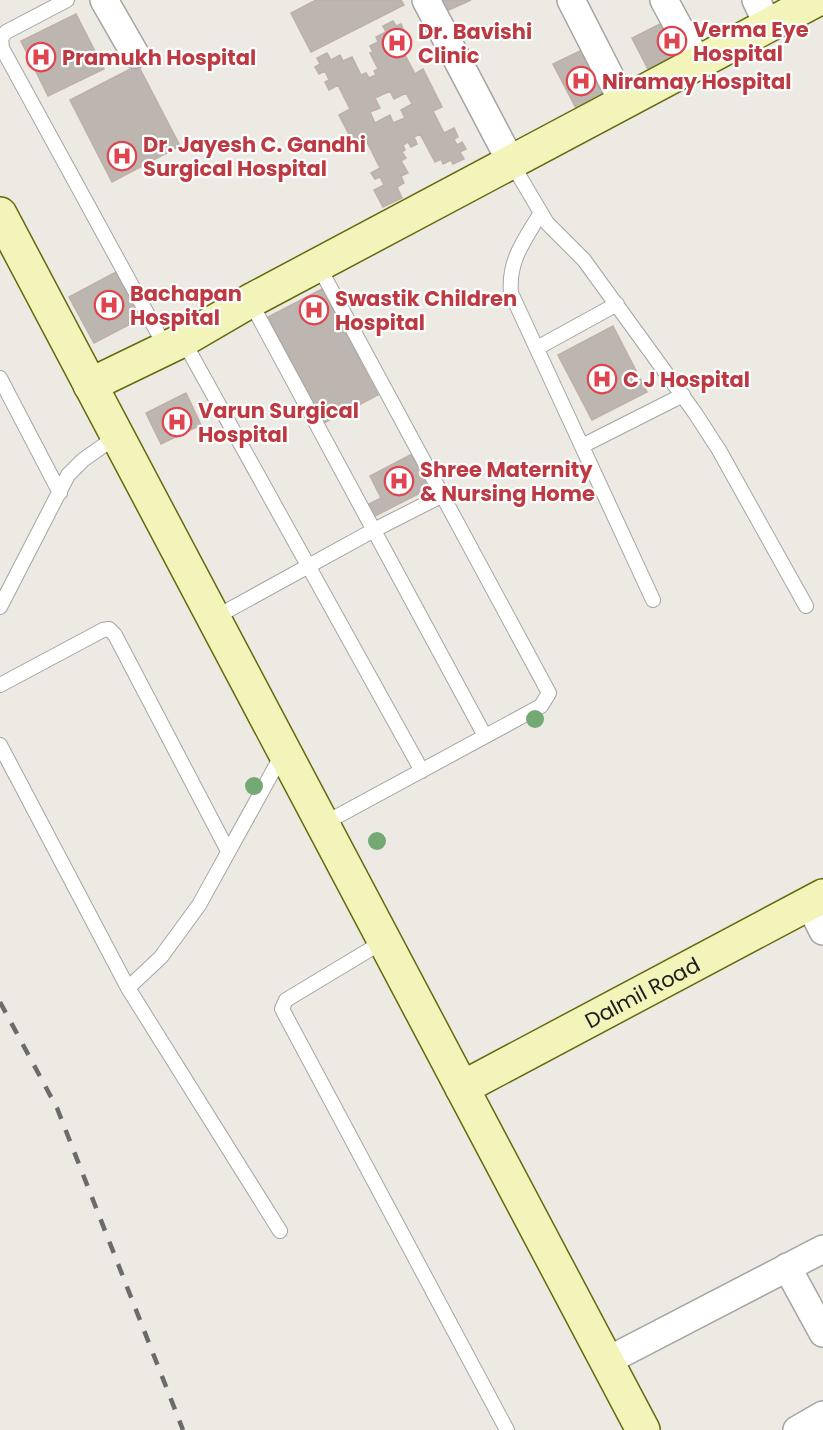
<svg xmlns="http://www.w3.org/2000/svg" width="823" height="1430" font-family="Poppins,sans-serif">
  <rect width="100%" height="100%" fill="#edeae3"/>
  <path fill="#bdb6b0" stroke="#beb0a7" stroke-width="1.5" fill-rule="evenodd" d="M316,0H401L404,5L311,52L291,13Z
    M439,0H471L444,12Z
    M76,14L104,69L48,96L21,41Z
    M393,21L396,26L401,24L405,33L400,35L403,41L407,39L411,47L403,51L415,74L423,69L442,107L433,111L444,133L454,128L458,137L454,139L457,145L462,142L466,149L460,152L464,159L453,164L451,160L443,164L441,159L435,162L420,134L414,137L417,144L411,147L408,142L403,145L405,150L402,152L406,158L401,161L408,173L401,176L404,183L397,187L402,198L383,207L374,190L384,185L380,177L375,179L371,173L380,168L367,142L356,148L339,115L350,109L338,85L329,90L325,82L329,80L325,71L319,74L315,67L320,64L317,58L327,53L331,60L340,55L343,61L352,57L361,75L366,73L369,78L376,75L374,71L378,69L370,53L373,52L370,46L378,42L376,37L386,32L383,26ZM390,91L394,99L406,93L412,104L401,110L405,118L393,123L390,115L375,123L370,112L380,108L375,98Z
    M664,22L682,58L650,73L632,38Z
    M584,49L608,97L578,112L553,64Z
    M138,65L180,146L112,182L70,100Z
    M116,272L140,319L94,343L69,297Z
    M322,289L378,395L324,423L268,317Z
    M613,326L647,392L592,420L558,355Z
    M186,393L201,425L161,444L146,413Z
    M412,454L430,488L373,517L367,505L381,498L370,476Z"/>
  <g fill="none" stroke-linecap="round" stroke-linejoin="round">
    <g stroke="#a4a4a4" stroke-width="16">
      <path id="lane" d="M67,0L6,32L1,38L2,48L166,348
        M511,162L547,223L584,260L695,413L719,450L806,606
        M540,214C524,241 508,261 511,293L653,600
        M318,265L549,693L541,706L323,824
        M250,301L485,736
        M183,340L422,771
        M537,348L617,304
        M0,378L60,493
        M582,446L683,395
        M0,607L68,475L83,460L117,436
        M214,618L374,530L443,495
        M0,685L103,630L109,629L115,635L228,851
        M0,745L128,988L280,1231
        M384,941L286,1000L282,1009L507,1430
        M128,988L161,957L199,905L283,753"/>
    </g>
    <g stroke="#a4a4a4" stroke-width="30">
      <path id="street" d="M104,0L135,54
        M426,0L511,162
        M571,0L623,102
        M664,0L698,63
        M756,0L768,25
        M809,903L823,931
        M787,1267L823,1333
        M607,1361L823,1249
        M797,1430L823,1415"/>
    </g>
    <g stroke="#636b0c" stroke-width="36">
      <g id="secondary">
        <path d="M0,214L643,1430"/>
        <path d="M90,385L183,340L250,301L816,0"/>
        <path id="s1" d="M462,1088L823,896"/>
      </g>
    </g>
    <use href="#lane" stroke="#fff" stroke-width="14"/>
    <use href="#street" stroke="#fff" stroke-width="27"/>
    <use href="#secondary" stroke="#f3f4ba" stroke-width="33"/>
    <path stroke="#6b6b6b" stroke-width="4.5" stroke-dasharray="12 12" stroke-linecap="butt" d="M0,1002L57,1108L183,1430"/>
  </g>
  <g fill="#75a974">
    <circle cx="535" cy="719" r="9"/>
    <circle cx="254" cy="786" r="9"/>
    <circle cx="377" cy="841" r="9"/>
  </g>
  <defs>
    <g id="hospital-ring" transform="scale(1.5)"><circle r="9.5" fill="#fff" stroke="#e0444e" stroke-width="1.5"/><path d="M-5-5h3v3.5h4V-5h3V5h-3V1.5h-4V5h-3Z" fill="#e0444e"/></g>
  </defs>
  <g fill-rule="evenodd">
    <use href="#hospital-ring" x="672" y="41"/>
    <use href="#hospital-ring" x="397" y="43"/>
    <use href="#hospital-ring" x="41" y="57"/>
    <use href="#hospital-ring" x="581" y="81"/>
    <use href="#hospital-ring" x="122" y="156"/>
    <use href="#hospital-ring" x="109" y="305"/>
    <use href="#hospital-ring" x="314" y="310"/>
    <use href="#hospital-ring" x="602" y="379"/>
    <use href="#hospital-ring" x="177" y="422"/>
    <use href="#hospital-ring" x="399" y="481"/>
  </g>
  <g text-anchor="middle" dominant-baseline="central" stroke-width="4.5" stroke-linejoin="round" paint-order="stroke">
    <g font-size="21" font-weight="bold" fill="#be3a42" stroke="#fff" text-anchor="start">
      <text x="693" y="29">Verma Eye<tspan x="693" dy="24">Hospital</tspan></text>
      <text x="418" y="31">Dr. Bavishi<tspan x="418" dy="24">Clinic</tspan></text>
      <text x="62" y="57">Pramukh Hospital</text>
      <text x="602" y="81">Niramay Hospital</text>
      <text x="143" y="144">Dr. Jayesh C. Gandhi<tspan x="143" dy="24">Surgical Hospital</tspan></text>
      <text x="130" y="293">Bachapan<tspan x="130" dy="24">Hospital</tspan></text>
      <text x="335" y="298">Swastik Children<tspan x="335" dy="24">Hospital</tspan></text>
      <text x="623" y="379">C J Hospital</text>
      <text x="198" y="410">Varun Surgical<tspan x="198" dy="24">Hospital</tspan></text>
      <text x="420" y="469">Shree Maternity<tspan x="420" dy="24">&amp; Nursing Home</tspan></text>
    </g>
    <g font-size="21" fill="#1d1d1d" stroke="#fff">
      <text stroke="none"><textPath href="#s1" startOffset="204">Dalmil Road</textPath></text>
    </g>
  </g>
</svg>
